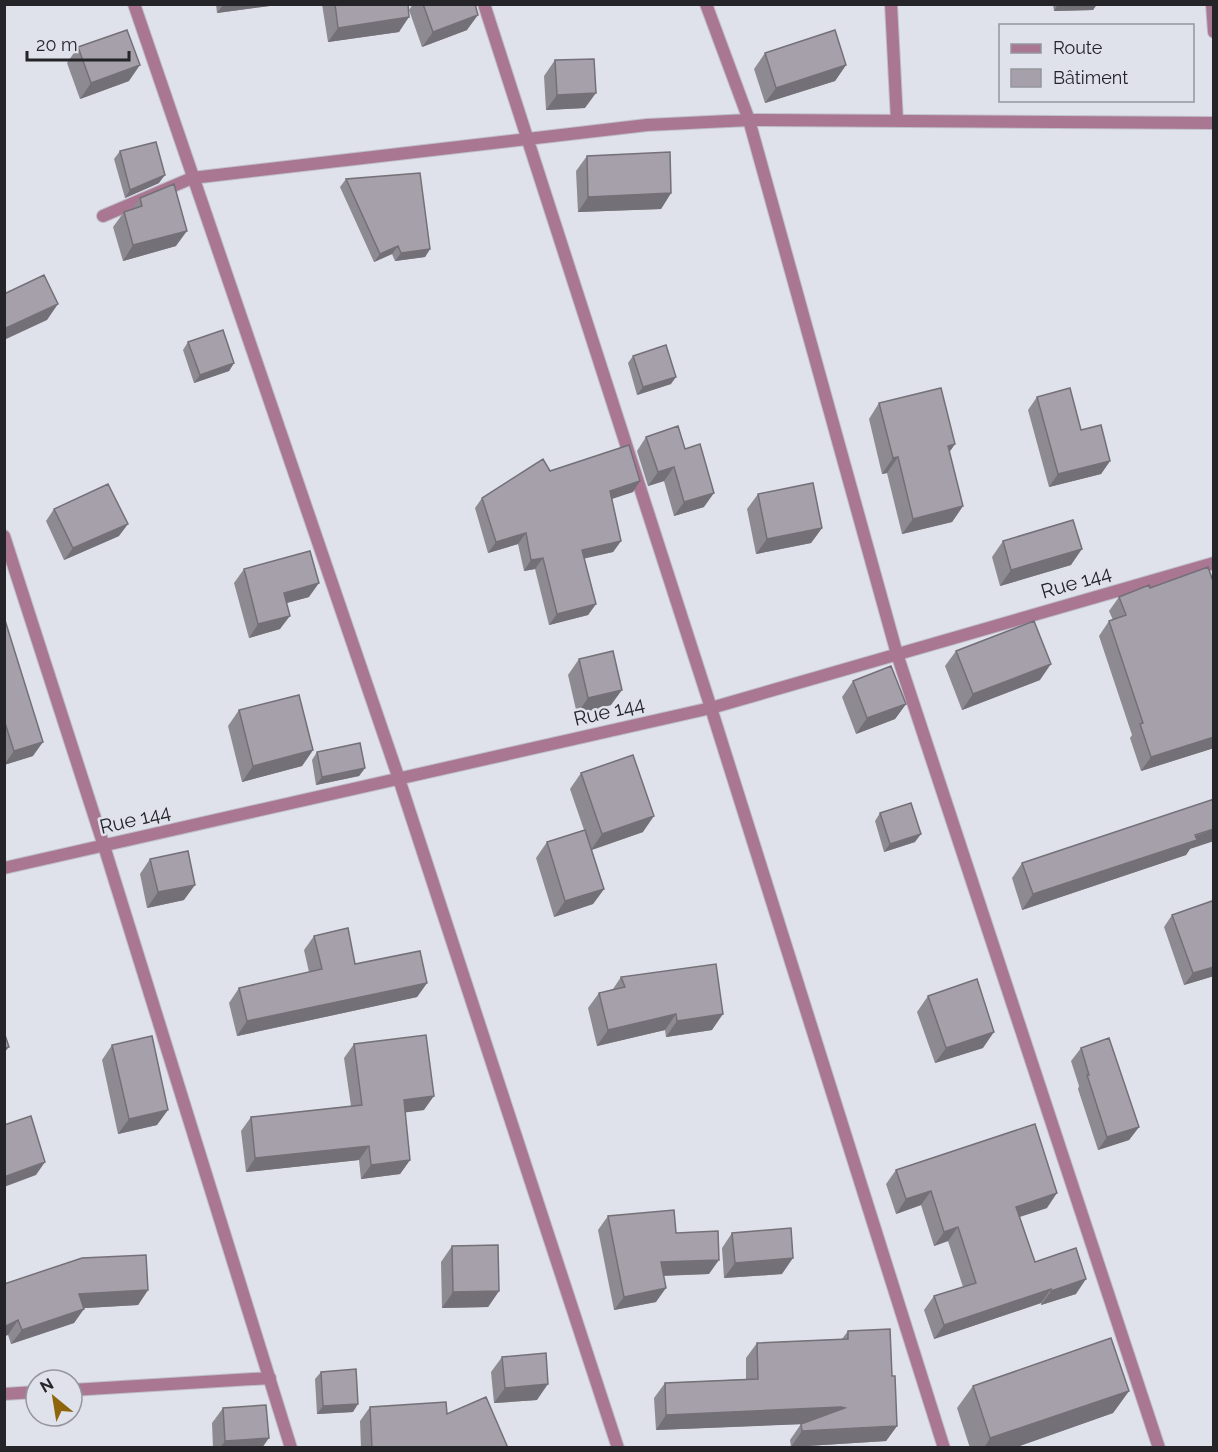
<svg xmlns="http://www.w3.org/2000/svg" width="1218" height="1452" font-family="Raleway,sans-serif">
  <rect width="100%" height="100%" fill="#dfe1eb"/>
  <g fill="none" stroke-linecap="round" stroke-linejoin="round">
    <g stroke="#bebfc8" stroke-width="14">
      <path id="minor" d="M134,4L399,779L618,1448
        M484,4L711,708L944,1448
        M706,4L749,120L897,654L1159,1448
        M891,4L897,121
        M1212,4L1214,32
        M103,216L192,178L647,125L749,120L1214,123
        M4,536L104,846L291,1448
        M4,868L711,708L1214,563
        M72,1390L270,1378
        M4,1394L36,1392"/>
    </g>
    <use href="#minor" stroke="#aa7793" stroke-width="12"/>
  </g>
  <path fill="#8e8a92" d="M216,4H285L217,13Z
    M322,4H408L399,32L328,42Z
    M413,4H475L467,30L422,47L409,10Z
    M1053,4H1097L1093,10L1054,11Z
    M78,47L129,81L80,99L67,63Z
    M765,53L846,65L835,81L765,103L754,69Z
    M555,60L585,108L546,110L544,76Z
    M120,151L159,183L125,198L114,159Z
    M587,156L671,193L661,209L578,212L576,171Z
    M346,179L430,249L425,257L395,261L392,254L374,262L340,187Z
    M140,198L176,246L123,261L113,227L124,212L132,209Z
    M188,342L234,363L229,371L194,383L183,350Z
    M633,356L671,384L637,395L628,363Z
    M1037,397L1081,430L1110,461L1101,474L1049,487L1028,410Z
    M879,403L955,444L949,452L963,506L952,522L902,534L887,473L882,474L869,419Z
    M646,437L685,449L704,507L674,516L664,481L648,486L637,451Z
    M550,471L633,492L612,498L621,541L613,552L584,558L596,604L588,615L549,625L535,569L524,571L518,544L488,553L475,508L482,498Z
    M758,494L822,528L811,543L756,554L747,509Z
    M54,509L119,536L64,560L46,521Z
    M1003,541L1071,565L1000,586L992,557Z
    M244,569L309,597L287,603L280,629L249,638L234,583Z
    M1119,597L1214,748L1141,771L1130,738L1132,735L1099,636L1109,621L1113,620L1109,611Z
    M4,617L33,756L4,765Z
    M956,651L1040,680L962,710L945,666Z
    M579,659L611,705L577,714L568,675Z
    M853,681L906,704L895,719L856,734L842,697Z
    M239,710L313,750L302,766L242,782L228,726Z
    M317,752L365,768L359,776L316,785L312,760Z
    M581,773L643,832L592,850L604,889L593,904L554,917L536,858L547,842L584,830L570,789Z
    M880,813L915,842L884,852L875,821Z
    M1190,849L1186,855L1022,910L1012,878L1022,863Z
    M150,859L184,900L147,908L140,874Z
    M1172,915L1214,976L1184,985L1164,927Z
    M314,936L355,964L427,983L417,997L237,1036L229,1003L239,988L309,972L304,950Z
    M621,977L712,1030L666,1037L665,1030L597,1046L588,1008L599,993L613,989Z
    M928,996L983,1048L935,1063L917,1012Z
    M354,1044L424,1110L405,1112L410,1160L400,1174L361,1179L359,1160L246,1172L241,1131L251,1117L351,1106L344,1058Z
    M112,1045L157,1125L118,1134L102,1060Z
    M1081,1048L1139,1127L1129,1140L1098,1150L1078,1089L1079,1086L1071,1061Z
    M896,1170L1047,1208L1020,1217L1035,1262L1076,1294L1041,1305V1303L934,1339L924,1310L934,1296L963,1287L948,1241L934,1246L921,1205L896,1214L886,1184Z
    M608,1216L676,1233L709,1274L663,1276L656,1302L614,1310L598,1230Z
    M732,1233L782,1274L724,1278L722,1248Z
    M452,1246L499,1291L488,1307L442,1308L441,1262Z
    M4,1284L148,1290L138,1305L84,1308L74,1323L11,1344L8,1335L4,1336Z
    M848,1331L892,1376L897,1426L886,1441L791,1447L790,1440L801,1424L656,1430L654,1398L665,1383L746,1379V1358L757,1343L842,1339Z
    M502,1357L537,1400L494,1403L491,1372Z
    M321,1372L353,1412L317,1414L315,1379Z
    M973,1386L1129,1391L1113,1413L1014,1448H970L957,1408Z
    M370,1407L447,1414L508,1448H361L360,1421Z
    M223,1408L262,1448H213L212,1423Z"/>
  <path fill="#747077" d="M224,4H285L217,13L223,5Z
    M1058,4H1097L1093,10L1054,11Z
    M478,15L467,30L422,47L433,32Z
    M409,17L399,32L328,42L338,28Z
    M140,65L129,81L80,99L91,83Z
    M846,65L835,81L765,103L776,88Z
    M596,93L585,108L546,110L557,95Z
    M165,175L159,183L125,198L130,190Z
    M671,193L661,209L578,212L588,197Z
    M187,231L176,246L123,261L133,245Z
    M398,246L392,254L374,262L380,254Z
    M430,249L425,257L395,261L401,253Z
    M58,304L47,320L4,340V329Z
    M234,363L229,371L194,383L200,375Z
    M676,377L671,384L637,395L643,387Z
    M955,444L944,460L948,446Z
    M898,457L887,473L882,474L893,458Z
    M1110,461L1101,474L1049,487L1058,474Z
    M674,467L664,481L648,486L658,472Z
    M640,481L633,492L603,502L610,491Z
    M714,493L704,507L674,516L684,502Z
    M963,506L952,522L902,534L913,519Z
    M128,524L119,536L64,560L73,548Z
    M822,528L811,543L756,554L767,539Z
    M526,533L518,544L488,553L496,542Z
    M621,541L613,552L574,561L582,550Z
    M1082,549L1071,565L1000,586L1011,570Z
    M543,558L535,569L524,571L531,560Z
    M319,583L309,597L275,606L284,593Z
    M596,604L588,615L549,625L557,614Z
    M290,616L280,629L249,638L258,624Z
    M1051,664L1040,680L962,710L973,694Z
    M622,690L611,705L577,714L588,698Z
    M906,704L895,719L856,734L867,718Z
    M1214,737V748L1141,771L1151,757Z
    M43,742L33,756L4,765L14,751Z
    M313,750L302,766L242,782L253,766Z
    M365,768L359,776L316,785L322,777Z
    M654,816L643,832L591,850L602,834Z
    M1214,829V841L1190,849L1186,855L1022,910L1033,894Z
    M921,834L915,842L884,852L890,844Z
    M195,885L184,900L147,908L158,892Z
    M604,889L593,904L554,917L565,901Z
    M1214,967V976L1184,985L1193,973Z
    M427,983L417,997L237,1036L247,1021Z
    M676,1014L665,1030L597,1046L608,1030Z
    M723,1014L712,1030L666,1037L677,1021Z
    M994,1032L983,1048L935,1063L946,1048Z
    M9,1047L4,1053V1048Z
    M434,1096L424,1110L394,1114L404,1100Z
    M168,1110L157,1125L118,1134L129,1119Z
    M1139,1127L1129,1140L1098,1150L1107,1137Z
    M369,1146L359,1160L246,1172L255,1158Z
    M410,1160L400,1174L361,1179L371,1165Z
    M45,1162L36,1175L4,1187V1177Z
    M931,1191L921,1205L896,1214L906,1199Z
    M1057,1193L1047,1208L1006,1221L1016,1207Z
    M958,1227L948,1241L934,1246L944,1232Z
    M793,1258L782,1274L724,1278L735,1263Z
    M719,1260L709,1274L651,1276L661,1262Z
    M1086,1279L1076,1294L1041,1305L1051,1291Z
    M666,1288L656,1302L614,1310L624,1297Z
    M1051,1289L1041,1303L934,1339L944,1325Z
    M148,1290L138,1305L69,1309L79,1294Z
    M499,1291L488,1307L442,1308L453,1292Z
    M84,1309L74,1323L11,1344L22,1330Z
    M18,1320L8,1335L4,1336V1327Z
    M548,1384L537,1400L494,1403L505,1388Z
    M1129,1391L1113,1413L1014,1448H984L990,1438Z
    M358,1404L353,1412L317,1414L323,1406Z
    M841,1407L845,1408L830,1423L656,1430L666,1415Z
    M897,1426L886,1441L791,1447L802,1431Z
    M269,1438L262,1448H220L225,1441Z"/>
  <path fill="#a5a0aa" stroke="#747077" stroke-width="1.5" d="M335,4H408L409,17L338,28Z
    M423,4H475L478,15L433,32Z
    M127,30L140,65L91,83L78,47Z
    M835,30L846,65L776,88L765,53Z
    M594,59L596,93L557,95L555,60Z
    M156,142L165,175L130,190L120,151Z
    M670,152L671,193L588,197L587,156Z
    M420,173L430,249L401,253L398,246L380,254L346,179Z
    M174,184L187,231L133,245L124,212L142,206L140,198Z
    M44,275L58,304L4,329V294Z
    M223,330L234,363L200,375L188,342Z
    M666,345L676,377L643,387L633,356Z
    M941,388L955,444L948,446L963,506L913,519L898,457L893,458L879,403Z
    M1070,388L1081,430L1101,425L1110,461L1058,474L1037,397Z
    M678,426L685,449L700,444L714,493L684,502L674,467L658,472L646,437Z
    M629,445L640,481L610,491L621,541L582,550L596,604L557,614L543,558L531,560L526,533L496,542L482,498L543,459L550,471Z
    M813,483L822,528L767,539L758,494Z
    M108,484L128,524L73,548L54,509Z
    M1073,520L1082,549L1011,570L1003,541Z
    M310,551L319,583L284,593L290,616L258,624L244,569Z
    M1208,567L1214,584V737L1151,757L1140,724L1143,723L1109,621L1126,615L1119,597L1149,585L1150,588Z
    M4,617L43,742L14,751L4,720Z
    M1034,621L1051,664L973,694L956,651Z
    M613,651L622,690L588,698L579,659Z
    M891,666L906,704L867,718L853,681Z
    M299,695L313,750L253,766L239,710Z
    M360,743L365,768L322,777L317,752Z
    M633,755L654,816L602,834L581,773Z
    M1214,799V829L1195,835L1197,840L1033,894L1022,863Z
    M911,803L921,834L890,844L880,813Z
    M585,830L604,889L565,901L547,842Z
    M188,851L195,885L158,892L150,859Z
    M1212,901L1214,905V967L1193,973L1172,915Z
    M348,928L355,964L420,951L427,983L247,1021L239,988L322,969L314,936Z
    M716,964L723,1014L677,1021L676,1014L608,1030L599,993L625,987L621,977Z
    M977,979L994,1032L946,1048L928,996Z
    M4,1032L9,1047L4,1048Z
    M426,1035L434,1096L404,1100L410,1160L371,1165L369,1146L255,1158L251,1117L362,1105L354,1044Z
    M152,1036L168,1110L129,1119L112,1045Z
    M1109,1038L1139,1127L1107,1137L1087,1075H1089L1081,1048Z
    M31,1116L45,1162L4,1177V1125Z
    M1035,1124L1057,1193L1016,1207L1035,1262L1076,1248L1086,1279L1051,1291V1289L944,1325L934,1296L976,1283L958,1227L944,1232L931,1191L906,1199L896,1170Z
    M674,1210L676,1233L718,1231L719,1260L661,1262L666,1288L624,1297L608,1216Z
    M791,1228L793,1258L735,1263L732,1233Z
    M498,1245L499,1291L453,1292L452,1246Z
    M146,1255L148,1290L79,1294L84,1309L22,1330L18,1320L4,1327V1284L82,1258Z
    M890,1329L892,1376H895L897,1426L802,1431L801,1424L845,1408L841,1407L666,1415L665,1383L758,1379L757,1343L848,1339V1331Z
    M1111,1338L1129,1391L990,1438L973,1386Z
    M546,1353L548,1384L505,1388L502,1357Z
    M356,1369L358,1404L323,1406L321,1372Z
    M486,1397L508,1448H372L370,1407L446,1402L447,1414Z
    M266,1405L269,1438L225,1441L223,1408Z"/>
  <g text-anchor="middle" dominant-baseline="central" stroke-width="5" stroke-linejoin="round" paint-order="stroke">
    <g font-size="20" fill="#252529" stroke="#dfe1eb">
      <text transform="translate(1076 582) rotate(-16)">Rue 144</text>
      <text transform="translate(609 711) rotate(-13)">Rue 144</text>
      <text transform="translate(135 819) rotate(-13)">Rue 144</text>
    </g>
  </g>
  <rect width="1218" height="1452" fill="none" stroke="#252529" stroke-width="12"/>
  <rect x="999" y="24" width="195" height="78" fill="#dfe1eb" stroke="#95969d" stroke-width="1.5"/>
  <rect x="1011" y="44" width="30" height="9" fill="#aa7793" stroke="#95969d" stroke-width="1.5"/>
  <text x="1053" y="54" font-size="18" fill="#252529">Route</text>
  <rect x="1011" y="69" width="30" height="18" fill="#a5a0aa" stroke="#95969d" stroke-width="1.5"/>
  <text x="1053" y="84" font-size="18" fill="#252529">Bâtiment</text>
  <g transform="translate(54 1398) rotate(330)"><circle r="28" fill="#dfe1eb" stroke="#95969d" stroke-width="1.5"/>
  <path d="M0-4.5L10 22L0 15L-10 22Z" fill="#8e650a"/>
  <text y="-9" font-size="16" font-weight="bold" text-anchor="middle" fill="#252529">N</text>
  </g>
  <path d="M27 51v9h102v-9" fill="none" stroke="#252529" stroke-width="3"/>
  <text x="36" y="51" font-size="18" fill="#252529" stroke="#dfe1eb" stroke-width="4.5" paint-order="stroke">20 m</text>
</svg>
